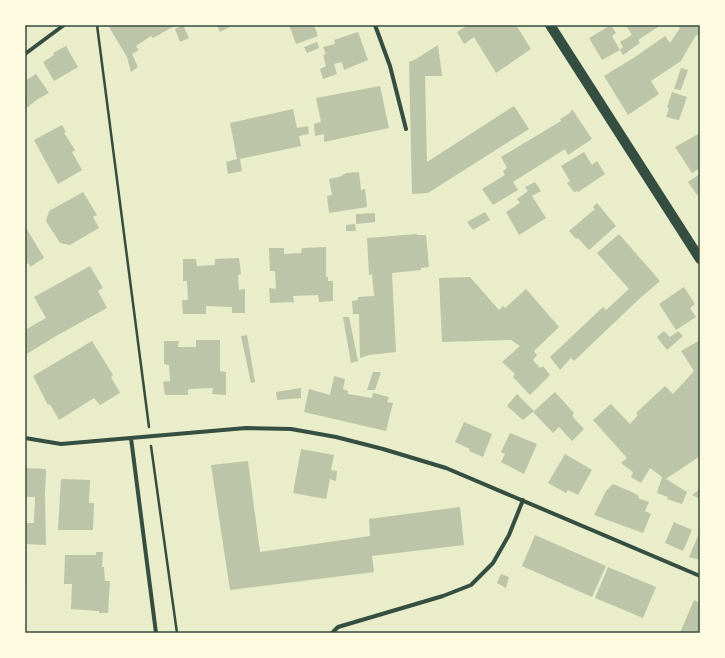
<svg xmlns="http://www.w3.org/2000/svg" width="725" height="658" font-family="Lato,sans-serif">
  <rect width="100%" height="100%" fill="#e9edc9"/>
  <path fill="#bcc5a7" d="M112,25H176L153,38L151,36L136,46L139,50L132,54L138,67L131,72L127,57L109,27Z
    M183,25L189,38L180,42L175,29Z
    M217,25H230L231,26L220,32Z
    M289,25H314L318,36L296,44Z
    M468,25H516L531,49L496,73L474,37L464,44L457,32Z
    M611,25L616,33L612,36L620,50L602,60L589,38Z
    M626,25H661L638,40L640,43L623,55L620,50L623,47L620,42L632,35Z
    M675,25H700V36L696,35L681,61L651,81L659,94L628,115L604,76L635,57L665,36L670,43L680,28Z
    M358,32L368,60L344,70L342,62L334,64L337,74L323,79L320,69L326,66L323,55L326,54L323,47L335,44L334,40Z
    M317,42L319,48L307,53L304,47Z
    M438,45L442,76H425L427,162L514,106L529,129L428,193L412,194L409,62L416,59Z
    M66,46L78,67L54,81L43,62L54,55L53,53Z
    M681,68L688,70L681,90L674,89Z
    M36,74L49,93L38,99L25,109V81Z
    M380,86L389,128L324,142V134L315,136L314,124L321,122L316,98Z
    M672,92L687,97L679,120L666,117L669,108L667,107Z
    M293,109L297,128L308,126L309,134L299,136L301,146L240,159L242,171L228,174L226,162L237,159L230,123Z
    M572,109L592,139L568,155L565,149L513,182L518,190L493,205L482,189L505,175L503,171L507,168L501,157L561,121L560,119L570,113Z
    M62,125L66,132L64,133L75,150L72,152L82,170L58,184L34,140Z
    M700,133V168L692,173L675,147Z
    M584,152L592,165L597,161L605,174L578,192L577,191L574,192L567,183L570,181L561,166Z
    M359,172L361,190L365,189L367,207L329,213L327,196L332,195L329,179L339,177L346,173Z
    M700,174V193L697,195L688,182Z
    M535,182L541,191L532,196L546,218L519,235L506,212L520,203L517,199L528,191L525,187Z
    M83,192L97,215L93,217L99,228L70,245L60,243L46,221L49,211Z
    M597,203L616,226L589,250L578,238L576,239L569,231L595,209L593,207Z
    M485,212L490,220L473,230L467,222Z
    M375,213V222L356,224V214Z
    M355,224L356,231H346V225Z
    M25,226L44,258L30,267L29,263L25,265Z
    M417,234V235H426L429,267L421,268V270L392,273L396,352L369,355L360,358L359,314H353L352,301L358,300V297L374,296L372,274L369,275L367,238Z
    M619,234L660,281L638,300L574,361L571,358L560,370L550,357L603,307L606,310L629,289L597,253Z
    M326,247V277H328V281H333V301L319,302L318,295L293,296L294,302L270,303L269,288L276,289L275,271H270L269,248H284V254L301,253L302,248Z
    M239,258L241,274L238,275L239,290L245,289V313H232V307L206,306V314H183L182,300H188L187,281H183V259H196L197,266L215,265V259Z
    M90,266L103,288L98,291L107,308L56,336L25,355V330L46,318L34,297Z
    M470,277L499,310L503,306L505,308L526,289L559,327L534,351L537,355L533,360L540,368L543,366L550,375L530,395L513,377L515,374L502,362L520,346L511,340L442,342L439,278Z
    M684,287L695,304L690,308L696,317L676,330L659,304Z
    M343,317H349L358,361L351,363Z
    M664,331L670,337L678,331L683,336L667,350L657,337Z
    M247,335L255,382L251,383L241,336Z
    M196,340H220V371L226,372V395L212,394L213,388L189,389L188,390V395H165L163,382L170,381L169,365L164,364V341H179L178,347H196Z
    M700,340V456L666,479L687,492L682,504L667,499L668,497L657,493L662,477L650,468L641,483L631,477L633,472L621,463L627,458L593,420L611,404L630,424L638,415L636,413L665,386L673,394L694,371L681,351Z
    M92,341L113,375L111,377L120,393L100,405L94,398L59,420L50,404L48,405L33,376Z
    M373,372H381L375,390H367Z
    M334,376L345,379L343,389L348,391V394L372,398L373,393L389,397L387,402L393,403L386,431L304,412L309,389L330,395Z
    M301,388V398L277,400L276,392Z
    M555,392L574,413L572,416L584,429L572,441L559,427L553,433L533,412Z
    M517,394L534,411L523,420L507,406Z
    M464,422L492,434L483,457L469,451L470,449L455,442Z
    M510,433L537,444L524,474L501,462L505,454L501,452Z
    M301,449L334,455L331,470L337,471L336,481L330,479L326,499L293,493Z
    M565,454L592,470L578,495L568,490L566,493L548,483Z
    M248,461L260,552L370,536L369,519L460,507L464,545L372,556L374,572L230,590L211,465Z
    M25,468L46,469L45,495L46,545L25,544V523H34L35,497H25Z
    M61,479L90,480L89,503H94L93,530H58Z
    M613,484L632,492L639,496L638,498L649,502L645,511L651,514L643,533L594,515L606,491Z
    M700,489V499L692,495Z
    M674,522L692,530L683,551L665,543Z
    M700,531V560L689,557Z
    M535,535L606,566L592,597L522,566Z
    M25,552H27L26,582H25Z
    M96,552H103L102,567H104L105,581H110L108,613H99V611L71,609L72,584H64L65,555H96Z
    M608,567L656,587L643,618L595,598Z
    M501,574L509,577L506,588L497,583Z
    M694,600L700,603V633H680Z"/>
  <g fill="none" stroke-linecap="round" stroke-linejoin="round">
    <path stroke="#344e41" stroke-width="2.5" d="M97,25L149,427
      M151,446L177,633"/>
    <path stroke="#344e41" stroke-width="4" d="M375,25L390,66L406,129
      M25,54L64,25
      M25,438L61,444L246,428L291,429L336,437L383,449L446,468L700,576
      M131,438L156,633
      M332,633L338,627L443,596L471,585L493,563L509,535L523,500"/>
    <path stroke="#344e41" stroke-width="10" d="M550,25L700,259"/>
  </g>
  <rect width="725" height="658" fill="none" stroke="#fefae0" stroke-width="52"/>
  <rect x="26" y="26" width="673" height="606" fill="none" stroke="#344e41" stroke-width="1.5"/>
</svg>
